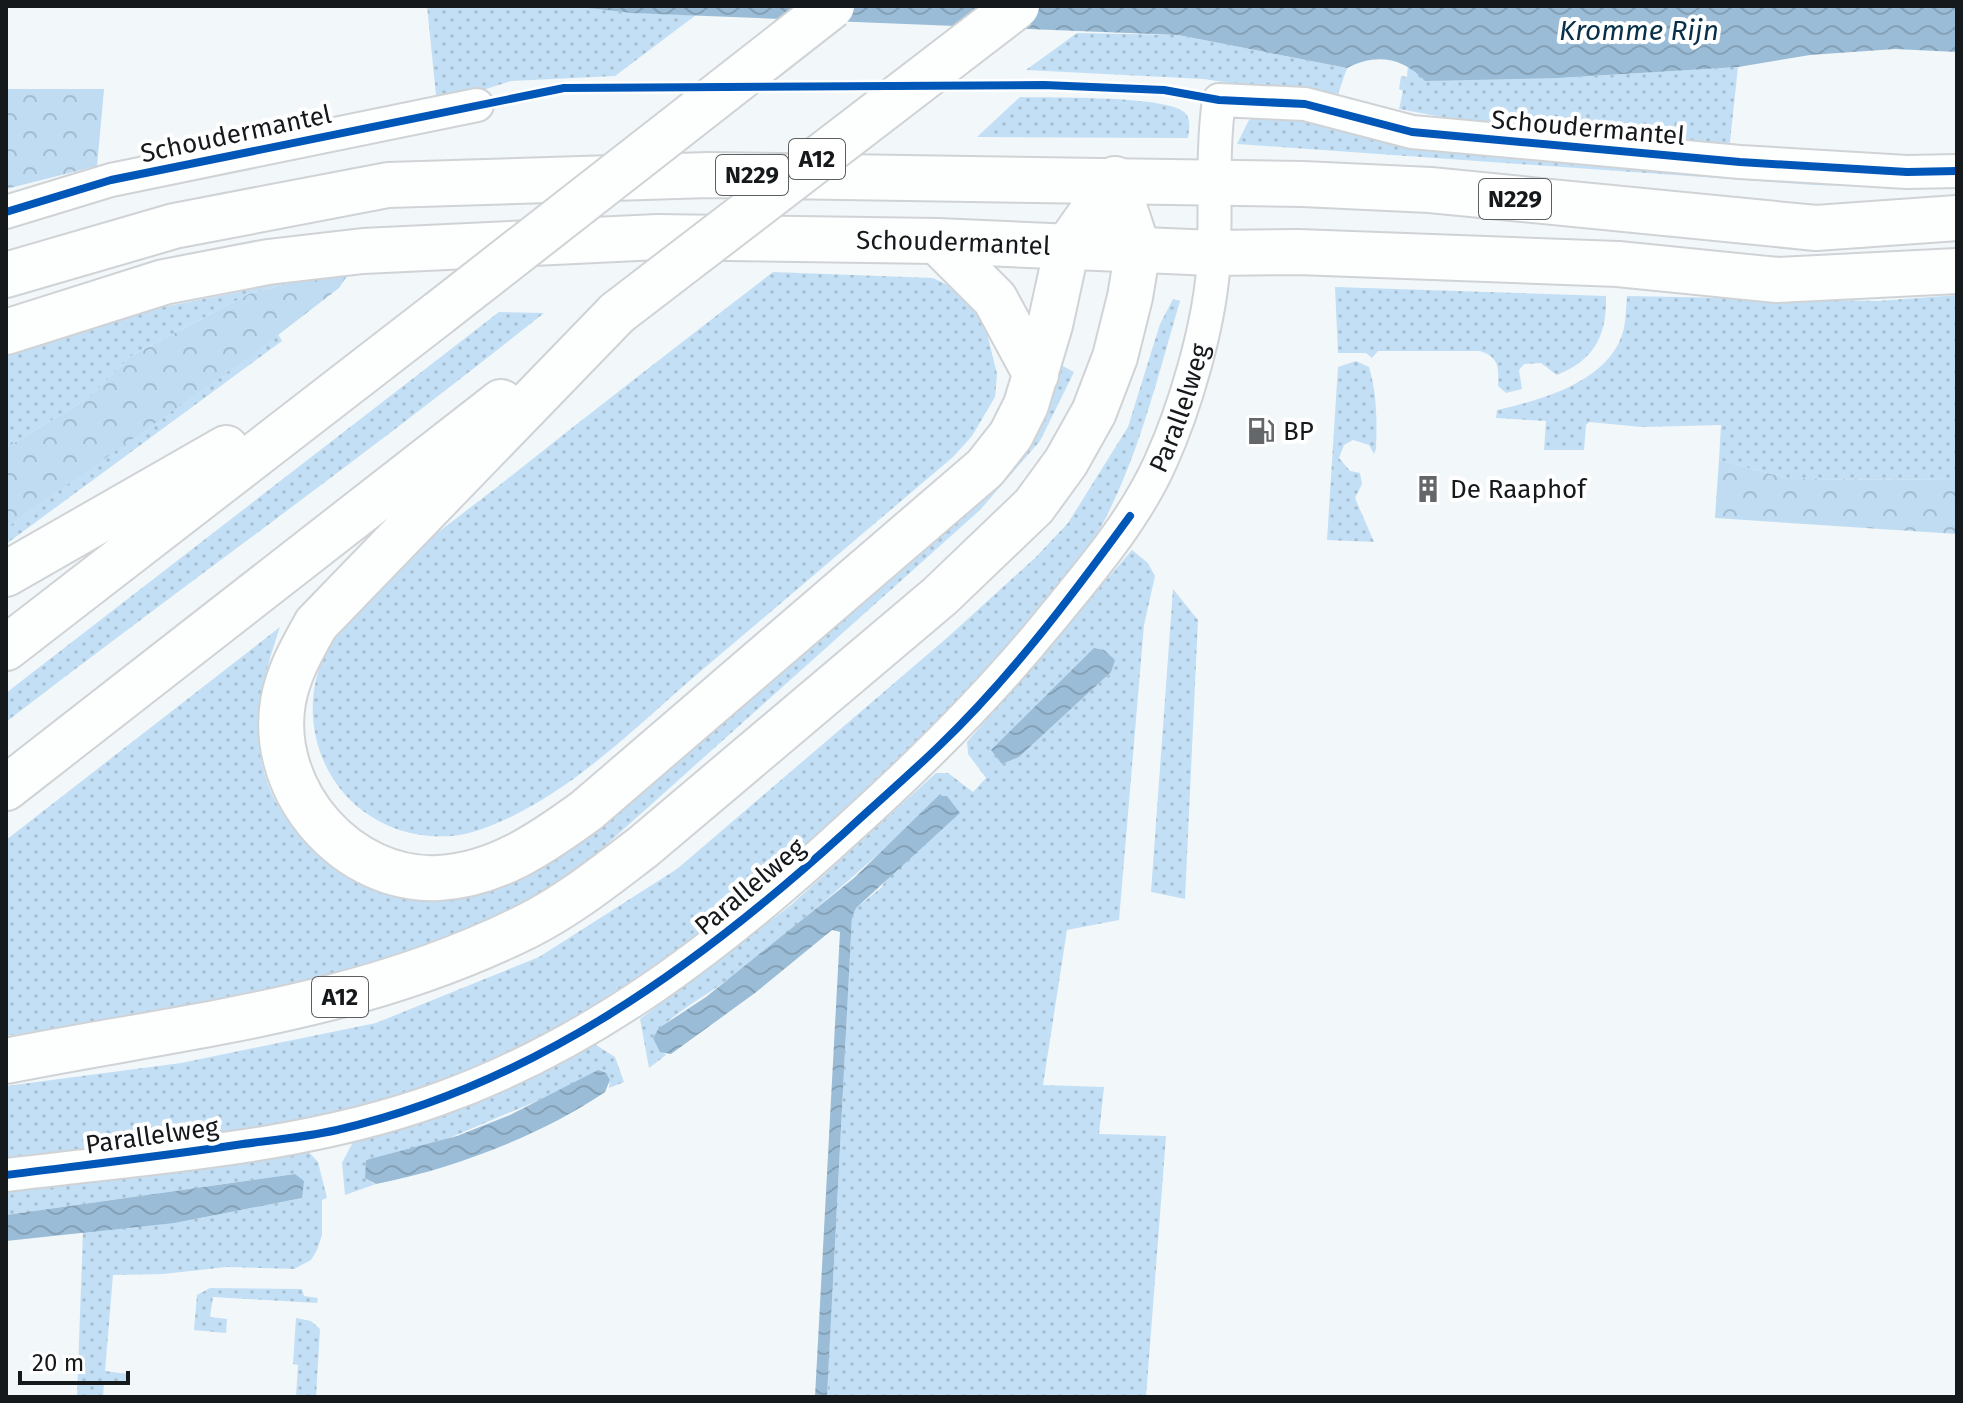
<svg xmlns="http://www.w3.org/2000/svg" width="1963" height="1403" font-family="'Fira Sans',sans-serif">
  <defs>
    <pattern id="grass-dots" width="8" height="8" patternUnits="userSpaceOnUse" patternTransform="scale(2)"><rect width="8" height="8" fill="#c3dff5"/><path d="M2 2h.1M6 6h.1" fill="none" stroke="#a7bfd1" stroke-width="1.8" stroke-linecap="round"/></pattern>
    <pattern id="forest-crowns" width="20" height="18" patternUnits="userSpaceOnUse" patternTransform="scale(2)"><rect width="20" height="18" fill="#bfdcf2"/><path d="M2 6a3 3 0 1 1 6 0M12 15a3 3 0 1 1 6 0" fill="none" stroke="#a3bccf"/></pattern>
    <pattern id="water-waves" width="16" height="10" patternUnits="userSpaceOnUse" patternTransform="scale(2)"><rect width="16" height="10" fill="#9abcd6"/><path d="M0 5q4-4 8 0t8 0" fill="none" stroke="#84a1b7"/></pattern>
  </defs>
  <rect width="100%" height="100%" fill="#f2f7fa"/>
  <path fill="url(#grass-dots)" fill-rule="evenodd" d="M427,6H571L631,13L696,15L615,76L511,81L437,105Z
    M1077,33L1178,35L1347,68L1336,100L1204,79L1026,70Z
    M1408,65L1559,78L1738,67L1729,151L1673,141L1674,131L1588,125L1587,130L1464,121L1399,109L1403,91L1399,89L1401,76L1407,77Z
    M1020,97C1047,98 1173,95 1186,114C1191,120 1189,131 1188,138L977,137Z
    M1264,114L1957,181V189L1815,185L1237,144L1249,120Z
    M773,272L933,278L958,290L985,325L997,374L995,397L972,436L953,457C867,530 781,603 695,676C629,733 561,803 476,831C438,843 395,835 363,811C315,775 300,709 324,656C356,587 448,526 506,480C594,410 683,341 773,272Z
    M308,278L249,294L131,356L90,397L6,448V355L148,310Z
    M1335,287L1606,296C1607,335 1595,360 1557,375L1541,363L1524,364L1519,370L1522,389L1506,393L1498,386C1499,368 1499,357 1480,351H1378L1372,358L1366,353H1338Z
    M1957,295V480L1789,479L1719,460L1721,425L1642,427L1589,422L1586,425L1584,450H1544L1546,421L1496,418L1497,410C1542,400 1612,381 1624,328C1626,318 1626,307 1627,296L1878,301Z
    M1173,299L1180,301C1154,389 1132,486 1079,563C1067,582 1049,599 1034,617C980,682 923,741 861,798C744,904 604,1028 452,1080C308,1130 156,1141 6,1160V1086L181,1063L376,1023L539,957L677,869L948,637L1036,557L1068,523L1128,427L1160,324Z
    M499,312L544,313C368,454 184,585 6,722V693Z
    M278,334L282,341L6,544V528Z
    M1356,361L1369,367C1377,394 1377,421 1376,449L1374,454L1369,445L1353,440L1344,445L1339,458L1350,471L1360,473L1362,484L1355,498L1374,542L1327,540L1338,367Z
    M1057,363L1074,372L1040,441L980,510L568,879L513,914L360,975L173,1014L6,1036V840L280,627C253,705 242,777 306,842C357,894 432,913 501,887C564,863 612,810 660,766C701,729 743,694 782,656C878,563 965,460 1057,363Z
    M1132,550L1148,563L1155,576L1144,625L1119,920L1067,930L1043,1085L1104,1087L1099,1134L1166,1136L1146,1397H827L852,917L856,908L881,888L938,796C875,861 806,918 735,974C712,993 667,1015 653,1038L666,1055L649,1068L640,1019L791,905L936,773H948L973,792L986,778L968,754L967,742ZM1104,650L1111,672L1019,757L1002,764Z
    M1173,589L1198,620L1185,899L1151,892Z
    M593,1043L615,1057L624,1082L609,1088L610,1080L551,1095L435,1144L366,1160L372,1183L376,1184L345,1195L342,1163L354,1140Z
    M308,1151L318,1162L327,1198L322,1200V1235L317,1250L311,1260L294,1269L227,1267L163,1274L113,1275L105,1371L127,1374L126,1385L104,1383L103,1397H77L83,1231L175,1223L302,1198V1181L295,1174L6,1215V1189Z
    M210,1288L302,1289L304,1296L318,1298L317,1303L213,1297L210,1317L227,1319L226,1333L194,1330L197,1295Z
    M296,1318L311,1321L320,1329L316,1397H296L298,1365L293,1364Z"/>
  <path fill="url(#forest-crowns)" d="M6,89H104L97,166L6,189Z
    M347,276L339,288L256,352L6,528V448L90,397L131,356L249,294L308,278Z
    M1719,460L1789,479L1957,480V534L1715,518Z"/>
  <path fill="url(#water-waves)" d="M571,6H1957V52L1895,49L1810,55L1738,67L1559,78L1425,81C1403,57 1375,53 1347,68L1178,35L631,13Z
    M1094,648L1104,650L1115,660L1111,672L1019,757L1002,764L991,750Z
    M938,796H947L960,813L856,908L852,917L827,1397H815L840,932L832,930L755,993L671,1054L660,1052L653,1038L659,1028L706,997L854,878Z
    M598,1070L606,1073L610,1080L605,1092C540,1136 453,1169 376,1184L365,1178L366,1160L457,1136L510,1115Z
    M295,1174L304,1181L302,1198L175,1223L6,1241V1215Z"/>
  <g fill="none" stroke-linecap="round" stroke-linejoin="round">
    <g stroke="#d0d3d6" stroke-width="36">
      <g id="street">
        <path d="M6,212L111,180L477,105"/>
        <path id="s1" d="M6,1175C150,1157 301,1149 439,1099C596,1043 726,941 848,829C920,764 987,698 1048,623C1089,573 1135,520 1161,461C1185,408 1208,329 1213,271C1217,214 1211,157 1219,100L1305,104L1412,132L1740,162L1907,172L1957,171"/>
      </g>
    </g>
    <g stroke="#d0d3d6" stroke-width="48">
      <g id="primary">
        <path d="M6,275L174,226L388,185L709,175L1303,184L1430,190L1816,228L1957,218"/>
        <path id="s2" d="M6,332L164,282L268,262L363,251L658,237L937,241L1213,253L1298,252L1618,264L1777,280L1957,271"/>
      </g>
    </g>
    <g stroke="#d0d3d6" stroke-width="48">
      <path id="highway" d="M937,241L995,299L1036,375
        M617,313L316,624C302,649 288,673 283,702C268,792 348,883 439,878C496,875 542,843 586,811L985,468L1011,435L1026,405L1050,325L1067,247L1115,179
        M6,574L226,448
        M6,648L439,313
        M6,788L501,402
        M6,1061C187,1025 359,1010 527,926C569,905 606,875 643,847L940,596L1034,506L1066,462L1094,412L1115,357L1130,297L1138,249L1115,179"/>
    </g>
    <use href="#street" stroke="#fdfefe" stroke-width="32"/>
    <use href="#primary" stroke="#fdfefe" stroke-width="44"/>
    <use href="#highway" stroke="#fdfefe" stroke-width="44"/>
    <g stroke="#d0d3d6" stroke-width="48" stroke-linecap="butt">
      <path id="highway-bridge" d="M439,313L832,6
        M617,313L1017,6"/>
    </g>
    <use href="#highway-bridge" stroke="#fdfefe" stroke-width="44"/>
    <g stroke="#fff" stroke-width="13">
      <path id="cycleway" d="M6,212L111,180L564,88L1044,85L1164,90L1219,100L1305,104L1412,132L1740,162L1907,172L1957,171
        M6,1175C85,1165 164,1156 243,1144C274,1140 306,1137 337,1130C534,1084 695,968 843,834C874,805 907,777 938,747C1010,678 1071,597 1130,516"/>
    </g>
    <use href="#cycleway" stroke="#0057b8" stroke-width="8"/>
  </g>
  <defs>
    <g id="fuel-bare" transform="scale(2.16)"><path d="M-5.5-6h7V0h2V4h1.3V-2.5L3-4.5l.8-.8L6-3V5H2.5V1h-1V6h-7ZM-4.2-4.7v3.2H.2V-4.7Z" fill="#636769" stroke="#fff" stroke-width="2.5" paint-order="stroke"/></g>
    <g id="building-bare" transform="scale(2.16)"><path d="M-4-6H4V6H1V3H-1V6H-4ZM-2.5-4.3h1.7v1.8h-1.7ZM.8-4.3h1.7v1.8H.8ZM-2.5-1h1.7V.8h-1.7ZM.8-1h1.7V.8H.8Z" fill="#636769" stroke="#fff" stroke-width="2.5" paint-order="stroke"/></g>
  </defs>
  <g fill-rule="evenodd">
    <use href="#fuel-bare" x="1261" y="431"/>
    <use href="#building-bare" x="1428" y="489"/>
  </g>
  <g text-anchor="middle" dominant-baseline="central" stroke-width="8" stroke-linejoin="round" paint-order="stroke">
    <g fill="#fff" stroke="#5c5e5f" stroke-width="2">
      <rect x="789" y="139" width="56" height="40" rx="6"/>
      <rect x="716" y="155" width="72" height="40" rx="6"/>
      <rect x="1479" y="179" width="72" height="40" rx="6"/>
      <rect x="312" y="977" width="56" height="40" rx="6"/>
    </g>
    <g font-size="24" font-weight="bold" fill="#16191b">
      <text x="817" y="159">A12</text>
      <text x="752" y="175">N229</text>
      <text x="1515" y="199">N229</text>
      <text x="340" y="997">A12</text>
    </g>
    <g font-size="26" fill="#16191b" stroke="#fff">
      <text transform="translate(1588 128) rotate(5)">Schoudermantel</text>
      <text transform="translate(236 134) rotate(-12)">Schoudermantel</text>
      <text stroke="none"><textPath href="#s2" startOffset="958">Schoudermantel</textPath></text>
      <text stroke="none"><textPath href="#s1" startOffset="1476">Parallelweg</textPath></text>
      <text transform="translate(750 887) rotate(-40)">Parallelweg</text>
      <text transform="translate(152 1136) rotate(-8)">Parallelweg</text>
    </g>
    <g font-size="26" fill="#16191b" stroke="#fff" text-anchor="start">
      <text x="1283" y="431">BP</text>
      <text x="1450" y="489">De Raaphof</text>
    </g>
    <g font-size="28" font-style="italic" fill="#083049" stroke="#fff">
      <text x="1639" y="30">Kromme Rijn</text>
    </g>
  </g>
  <rect width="1963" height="1403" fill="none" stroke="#16191b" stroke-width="16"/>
  <path d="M20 1371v12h108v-12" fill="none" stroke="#16191b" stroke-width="4"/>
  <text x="32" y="1371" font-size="24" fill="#16191b" stroke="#ffffff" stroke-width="6" paint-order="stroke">20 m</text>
</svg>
